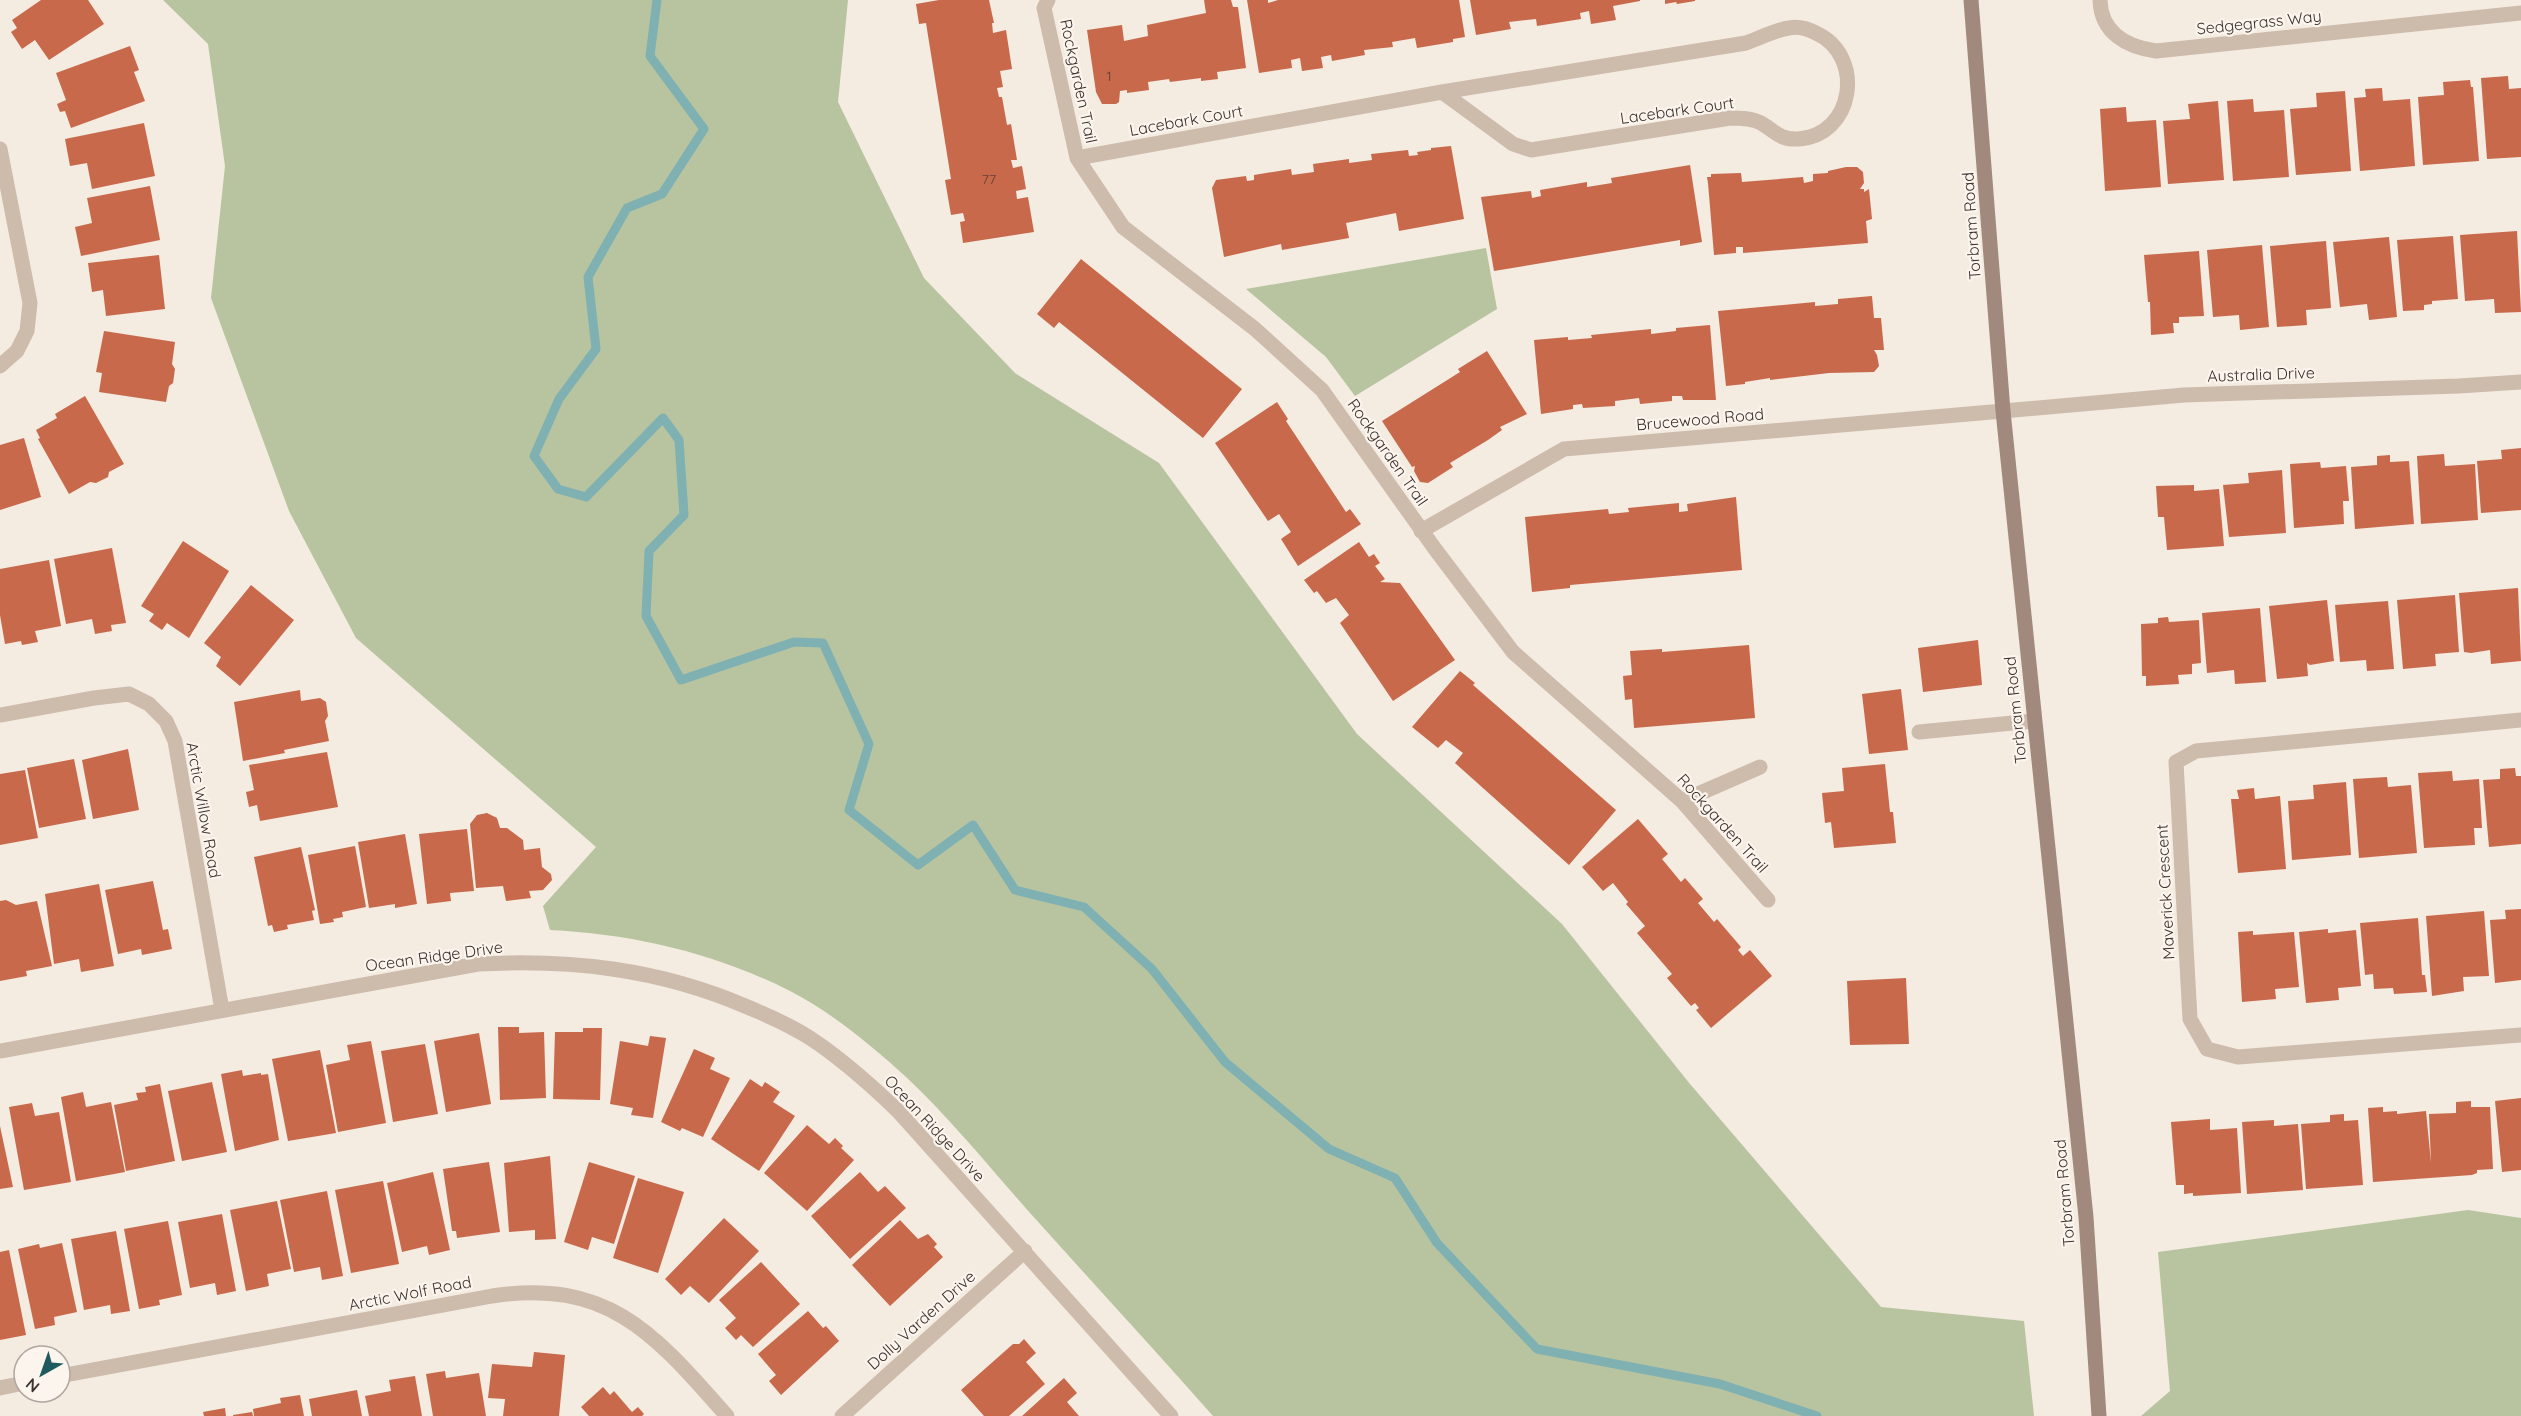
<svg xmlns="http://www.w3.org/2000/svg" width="2521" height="1416" font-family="Quicksand,sans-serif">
  <rect width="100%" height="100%" fill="#f4ebe1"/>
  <path fill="#b8c4a0" d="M163,0H848L838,102L924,278L1015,373L1159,463L1357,734L1562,924L1690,1084L1881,1307L2024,1321L2034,1416H1213C1153,1348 1092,1282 1031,1214C991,1169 950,1118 906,1077C871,1045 831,1012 790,991C715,953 633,934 550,930L543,906L596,847L356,638L289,511L211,298L225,166L208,44Z
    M1486,248L1497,309L1355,396L1326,357L1246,289Z
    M2468,1210L2521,1218V1416H2141L2170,1391L2158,1252Z"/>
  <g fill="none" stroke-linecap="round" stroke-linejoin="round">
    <path stroke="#7fb0b2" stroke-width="9" d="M657,0L650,56L704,129L662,194L627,208L588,277L596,349L559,399L534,456L558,489L586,497L663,418L679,440L684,515L649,551L646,616L681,680L794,642L823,643L869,744L849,810L918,865L973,825L1015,890L1084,907L1152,969L1225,1062L1329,1149L1395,1178L1437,1243L1537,1349L1720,1384L1817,1416"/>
  </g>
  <path fill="#c8694b" d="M41,0H88L104,24L49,60L35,40L22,49L11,32L17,28L12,20Z
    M939,0H989L994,23H992L993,33L1006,30L1012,69L1000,71L1003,87L997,88L999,97H1002L1007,125L1011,124L1017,160H1011L1013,168L1022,166L1026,189L1016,191L1017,199L1028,197L1034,232L963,243L960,222L965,221L963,213L951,215L945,180L951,179L926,23L919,24L916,4Z
    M1204,0H1231L1233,7H1238L1246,68L1217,72L1218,79L1201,81V78L1170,82L1169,79L1148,82L1149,90L1127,93V90L1120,91L1119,102L1116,104H1102L1096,92L1087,30L1122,25L1124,41L1148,36L1147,25L1206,13Z
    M1247,0H1268V3L1278,0H1459L1465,37L1453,39V42L1417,48L1415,38L1392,42L1393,47L1364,50L1365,55L1332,61L1331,55L1321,57L1323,68L1302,71L1300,58L1291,60L1292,68L1259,73Z
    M1470,0H1640V1L1613,6L1616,20L1591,24L1589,11L1580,13L1581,19L1537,26L1536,19L1509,22L1511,29L1476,35Z
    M1665,0H1695V1L1677,4L1676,2L1665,4Z
    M130,46L139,70L134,72L145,101L71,128L65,111L60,112L57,104L66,100L56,73Z
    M2508,76L2509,89L2521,88V157L2487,159L2481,78Z
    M2470,80L2471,87H2473L2479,161L2423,165L2418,97L2444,95L2443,82Z
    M2382,88L2383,101L2410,99L2415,166L2360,171L2354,98L2366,97L2365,89Z
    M2345,91L2351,171L2296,175L2290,109L2317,107L2316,93Z
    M2253,99L2254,112L2284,110L2289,177L2233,181L2227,101Z
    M2218,101L2224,180L2168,184L2163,121L2190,119L2188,104Z
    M2126,107L2127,122L2156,120L2161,187L2105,191L2100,109Z
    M144,123L155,176L92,189L87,163L70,166L65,139Z
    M1451,146L1464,219L1399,231L1396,213L1346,223L1349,238L1282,250L1281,244L1224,257L1212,188L1216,180L1246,176L1247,181L1254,180V175L1291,169L1292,175L1314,172L1313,164L1349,159V163L1372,160L1371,154L1408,150L1409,156L1418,155L1417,152L1431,150V148Z
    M1690,165L1702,242L1680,246V240L1494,271L1481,197L1531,191L1532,198L1541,196L1540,190L1587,182V187L1612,183L1611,178Z
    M1846,167H1857L1863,172L1864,183L1860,189H1864V192L1869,189L1872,219L1866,221L1868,243L1743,253V247H1736V253L1714,255L1708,183L1707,177H1711V174L1741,173L1742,182L1803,177L1804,183L1813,181V174L1828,173V171Z
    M150,186L160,240L81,256L75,227L92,223L87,198Z
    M2517,231L2521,312L2495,313L2494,299L2465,301L2460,235Z
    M2453,236L2458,299L2432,301V304L2424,305V310L2403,311L2397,240Z
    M2389,237L2397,317L2369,320L2367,304L2340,307L2333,242Z
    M2326,241L2331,308L2306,310L2307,325L2277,327L2270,246Z
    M2262,245L2269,327L2240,330L2239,315L2213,317L2207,250Z
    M2199,251L2204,316L2179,317V323H2173L2174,333L2151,335L2150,302H2148L2144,255Z
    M159,255L165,309L106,316L103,290L92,292L88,263Z
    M1081,259L1242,389L1203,438L1059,322L1054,328L1037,314Z
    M1872,296L1874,318H1881L1884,350H1874L1877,355L1879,366L1874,372L1829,373L1770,380V378L1745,382V384L1726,386L1718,311L1815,302V306L1838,304V299Z
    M1710,325L1716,400H1683L1682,396H1672V401L1640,404L1639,398L1615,401V406L1583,408L1582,404L1573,405V409L1541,414L1534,340L1568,337V340L1592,338L1591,335L1651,329V334L1676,331V328Z
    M104,331L175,342L172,364L175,369L173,383L169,386L166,402L99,392L102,373L96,372Z
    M1487,351L1527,414L1500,427L1502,430L1488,440L1450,463L1453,467L1428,483L1420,482L1414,471L1415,466L1412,467L1382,421L1460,372L1458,369Z
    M85,396L124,464L109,472L108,477L96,483L90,482L69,494L38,439L40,438L36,430L57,418L55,414Z
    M1277,402L1288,419L1286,421L1346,512L1350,509L1361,524L1298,566L1281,539L1291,532L1279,514L1268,521L1215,443Z
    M24,438L41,497L0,510V445Z
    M2521,448V510L2481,513L2477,461L2502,459L2501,450Z
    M2444,454L2445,466L2475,464L2478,520L2421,524L2417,456Z
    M2390,455V462L2409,461L2414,524L2355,529L2351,467L2377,465V456Z
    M2320,462L2321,468L2346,466L2349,501H2343L2344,524L2294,528L2290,464Z
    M2282,470L2286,533L2229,537L2223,485L2249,483L2248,473Z
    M2194,485V491L2219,489L2224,546L2167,550L2164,517H2158L2156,486Z
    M1736,497L1742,570L1570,585V588L1532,592L1525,517L1608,509L1609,514L1629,512L1628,508L1679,503V512L1688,511L1687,504Z
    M183,541L229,571L189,638L167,623L162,630L149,621L154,614L141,606Z
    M1359,542L1369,557L1374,554L1380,563L1375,566L1385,579L1380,582L1400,583L1455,660L1393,701L1340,623L1349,615L1336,598L1326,603L1317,591L1314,593L1304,580Z
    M112,548L126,623L111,625L112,631L95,634L92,619L66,624L54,559Z
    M49,560L61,626L35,631L38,642L22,645L21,641L5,644L0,615V569Z
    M251,585L294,620L240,686L216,666L221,657L204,643Z
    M2518,588L2521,661L2491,664L2490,650L2471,653L2464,652L2459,593Z
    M2455,595L2459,652L2435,654L2436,666L2403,669L2397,600Z
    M2327,600L2334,661L2310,665L2307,663L2308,676L2277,679L2269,606Z
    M2388,601L2394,669L2367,671L2366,660L2340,662L2335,605Z
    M2260,608L2266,682L2235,684L2234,670L2207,673L2202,613Z
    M2168,617L2169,622L2199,620L2201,663L2192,664V674L2178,675L2179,684L2146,686V676H2142L2141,624L2158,623V618Z
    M1978,640L1982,685L1923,692L1918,648Z
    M1749,645L1755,718L1634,728L1632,699L1625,700L1623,676L1632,675L1630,651L1662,649V652Z
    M1460,671L1475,683L1473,685L1616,810L1569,865L1455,763L1463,753L1446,740L1438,748L1412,727Z
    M1901,689L1908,750L1869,754L1862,694Z
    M300,690L301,701L320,698L326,702L328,716L325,721L329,741L284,750L285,753L243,761L234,702Z
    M128,749L139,810L93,819L82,760Z
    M327,752L338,807L260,821L257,805L249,807L246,792L254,790L249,765Z
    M74,759L86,819L39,828L27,768Z
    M1885,764L1890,812H1893L1896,843L1834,848L1831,822L1825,823L1822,793L1844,791L1842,768Z
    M2515,768L2516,776H2521V844L2489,847L2483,780L2500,779V769Z
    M25,770L38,838L0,845V774Z
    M2452,771L2453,781L2479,779L2482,828H2474L2475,845L2424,848L2418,773Z
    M2387,777L2388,787L2411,785L2417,853L2359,858L2353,779Z
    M2346,782L2351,855L2292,860L2288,801L2314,799L2313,785Z
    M2254,788L2255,799L2280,796L2286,869L2238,873L2231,799H2239L2237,790Z
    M487,813L497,818L500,828H507L523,840L524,850L540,848L542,867L551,874L552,880L543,890L529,891L531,898L506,901L503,886L476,888L470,824L477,815Z
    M1638,819L1668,854L1662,859L1681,882L1685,878L1703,899L1698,903L1714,922L1717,919L1741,947L1738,950L1743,956L1750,950L1772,976L1711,1028L1696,1010L1699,1008L1695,1003L1691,1006L1667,978L1672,974L1637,933L1645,926L1626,904L1628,902L1613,883L1603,891L1582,867Z
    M467,829L474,891L450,893L451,901L427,904L419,834Z
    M405,834L417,904L395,908V904L369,908L358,842Z
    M355,846L366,907L342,912L343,917L333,919L334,922L320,924L308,855Z
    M301,847L315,910L312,911L314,920L287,925L288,929L274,932L272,925L268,926L254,857Z
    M153,881L163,930L168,929L172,949L142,955L141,949L118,954L105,890Z
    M99,884L114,966L81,972L79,959L54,964L45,894Z
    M6,900L16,905L37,901L52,966L26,971L27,976L0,981V901Z
    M2521,909V980L2495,983L2490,920L2506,919L2505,910Z
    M2484,911L2489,976L2463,977L2464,991L2432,996L2426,916Z
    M2418,918L2422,975H2425L2427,992L2394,994L2393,988L2374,989L2373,974L2365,975L2360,923Z
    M2328,929V933L2356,930L2361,986L2338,988L2339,1000L2306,1003L2299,932Z
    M2253,931V935L2294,932L2299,987L2275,989L2276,999L2242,1002L2238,932Z
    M1906,978L1909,1044L1850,1045L1847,981Z
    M498,1027H519V1033L544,1032L546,1098L500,1100Z
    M583,1028H602L600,1100L553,1099L555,1032H583Z
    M479,1033L491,1104L446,1112L434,1041Z
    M650,1036L666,1038L653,1118L631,1115L633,1108L610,1104L620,1041L648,1046Z
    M371,1041L386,1123L338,1132L326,1065L350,1060L347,1045Z
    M425,1044L438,1114L393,1122L381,1051Z
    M694,1049L715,1058L710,1069L730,1078L703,1137L682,1128L680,1131L661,1122Z
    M320,1050L336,1133L288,1141L272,1059Z
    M242,1070L243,1076L261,1073V1075L268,1074L279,1140L235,1151L221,1074Z
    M750,1079L762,1087L765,1082L780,1092L773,1102L795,1116L759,1171L711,1139Z
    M212,1082L227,1152L182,1161L168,1091Z
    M160,1084L175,1161L126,1171L114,1105L138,1100L136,1093L146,1092L145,1087Z
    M83,1092L86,1107L111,1102L125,1172L76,1181L61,1097Z
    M2521,1098V1170L2502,1172L2495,1101Z
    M2471,1101V1107H2490L2493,1169L2477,1170V1173L2472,1175L2373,1182L2368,1108L2383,1107V1112L2397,1111V1114L2426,1111L2431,1163L2429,1114L2456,1113V1102Z
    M32,1103L35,1116L59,1112L71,1182L24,1190L9,1107Z
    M2344,1114V1121L2358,1120L2363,1185L2306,1189L2301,1124L2330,1122V1115Z
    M2210,1119V1130L2237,1128L2241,1193L2193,1196V1193L2184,1194V1185H2176L2171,1122Z
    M2274,1120V1126L2298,1124L2303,1190L2247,1194L2242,1122Z
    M807,1125L829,1144L835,1138L843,1146L841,1148L854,1160L807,1211L764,1173Z
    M0,1126L13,1187L0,1189Z
    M550,1156L556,1239L535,1240V1230L509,1232L504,1163Z
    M489,1162L500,1232L457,1238L456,1231H452L443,1169Z
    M589,1162L635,1176L614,1244L592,1237L588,1250L564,1242Z
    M433,1172L450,1250L429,1255L427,1246L402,1252L387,1183Z
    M860,1172L878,1192L885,1186L906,1208L850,1259L811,1216Z
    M638,1178L684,1192L658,1273L613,1258Z
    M383,1181L399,1264L351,1273L335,1190Z
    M327,1191L343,1276L322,1280L320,1267L294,1272L280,1200Z
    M277,1201L291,1269L267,1274L269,1286L246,1291L230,1210Z
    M222,1214L236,1291L217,1295L215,1283L190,1288L178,1222Z
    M724,1218L759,1251L709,1303L690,1286L681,1295L665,1279Z
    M900,1220L918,1239L928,1234L937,1244L934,1247L943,1257L890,1306L852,1265Z
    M168,1221L182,1295L159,1300L160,1305L139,1309L124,1229Z
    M116,1231L130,1311L111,1314L110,1305L84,1310L71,1239Z
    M62,1243L77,1312L54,1317L55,1325L35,1329L18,1249L39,1244L40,1248Z
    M9,1250L26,1335L0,1340V1252Z
    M761,1262L800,1304L753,1347L741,1335L736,1340L725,1328L736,1318L719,1300Z
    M808,1311L823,1328L826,1326L839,1341L781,1395L769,1381L776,1375L758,1354Z
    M1024,1339L1036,1353L1026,1362L1045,1384L1009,1416H984L961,1390L1013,1344H1019Z
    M534,1352L565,1355L559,1416H503L505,1399L488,1398L492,1364L532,1367Z
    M445,1371L446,1378L479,1373L486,1416H433L426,1374Z
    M415,1376L422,1416H369L365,1396L391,1391L389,1380Z
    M1064,1378L1077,1393L1067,1402L1079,1416H1022Z
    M603,1387L610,1395L614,1391L632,1412L638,1407L644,1414L642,1416H589L581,1407Z
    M357,1390L362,1416H312L309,1399Z
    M300,1395L304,1416H254L253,1409L281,1403L280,1398Z
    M225,1408L226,1416H204L203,1412Z
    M252,1412L253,1416H233V1415Z"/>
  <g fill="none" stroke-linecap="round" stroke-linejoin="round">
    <path stroke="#cdbbac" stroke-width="15" d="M1048,0L1044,8L1077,158L1123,227L1255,329L1322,390L1435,549L1513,652L1682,801L1768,900
      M1077,158L1442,92L1746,43C1760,38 1775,30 1789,28C1798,26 1808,29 1816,33C1866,56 1854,136 1798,139C1779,140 1775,131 1761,123C1752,118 1740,118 1730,118L1531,150L1513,144L1442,92
      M1421,531L1564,449L2003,411
      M1919,732L2034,721
      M1682,801L1760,767"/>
    <path stroke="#cdbbac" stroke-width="15" d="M2100,0C2101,33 2127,47 2156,51L2521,13
      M0,149L30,303L27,331L17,351L0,366
      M2003,411L2184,395L2459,386L2521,382
      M0,715L94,698L129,694L149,704L166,721L175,741L222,1010
      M2521,720L2196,751L2176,762L2190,1019L2207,1049L2238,1057L2521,1035
      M0,1051L478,964C571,959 659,969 745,1006C767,1015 790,1025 810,1038C842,1059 870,1084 898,1111L1171,1416
      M60,1376L492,1296C610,1278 656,1336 727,1416
      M0,1388L24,1383
      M842,1416L1025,1251"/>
    <path stroke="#a18a7d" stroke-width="15" d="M1971,0L2003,411L2086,1217L2099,1416"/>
  </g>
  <g text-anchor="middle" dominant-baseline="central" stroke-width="4.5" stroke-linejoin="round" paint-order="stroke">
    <g font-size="14" fill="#5e3e33">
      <text x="1109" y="76">1</text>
      <text x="989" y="179">77</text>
    </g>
    <g font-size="16" fill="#3b302b" stroke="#fbf5ee">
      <text transform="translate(2259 22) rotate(-6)">Sedgegrass Way</text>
      <text transform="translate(1079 81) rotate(78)">Rockgarden Trail</text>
      <text transform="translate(1677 110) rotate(-8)">Lacebark Court</text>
      <text transform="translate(1186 120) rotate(-10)">Lacebark Court</text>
      <text transform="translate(1971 226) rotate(-94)">Torbram Road</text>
      <text transform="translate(2261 374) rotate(-2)">Australia Drive</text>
      <text transform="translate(1700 419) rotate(-5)">Brucewood Road</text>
      <text transform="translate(1388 452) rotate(55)">Rockgarden Trail</text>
      <text transform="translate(2015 710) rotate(-96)">Torbram Road</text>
      <text transform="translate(204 810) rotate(80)">Arctic Willow Road</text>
      <text transform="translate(1723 823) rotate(48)">Rockgarden Trail</text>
      <text transform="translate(2165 892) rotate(-93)">Maverick Crescent</text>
      <text transform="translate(434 956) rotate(-8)">Ocean Ridge Drive</text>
      <text transform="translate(935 1128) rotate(47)">Ocean Ridge Drive</text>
      <text transform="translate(2064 1193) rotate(-95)">Torbram Road</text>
      <text transform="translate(410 1293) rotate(-11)">Arctic Wolf Road</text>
      <text transform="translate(921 1320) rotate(-42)">Dolly Varden Drive</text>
    </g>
  </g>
  <g transform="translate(42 1374) rotate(220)"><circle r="28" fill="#fbf5ee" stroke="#aea6a0" stroke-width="1.5"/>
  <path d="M0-4.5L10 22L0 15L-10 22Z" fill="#1f5a5e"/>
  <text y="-9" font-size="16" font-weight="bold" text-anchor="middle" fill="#3b302b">N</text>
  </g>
</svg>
